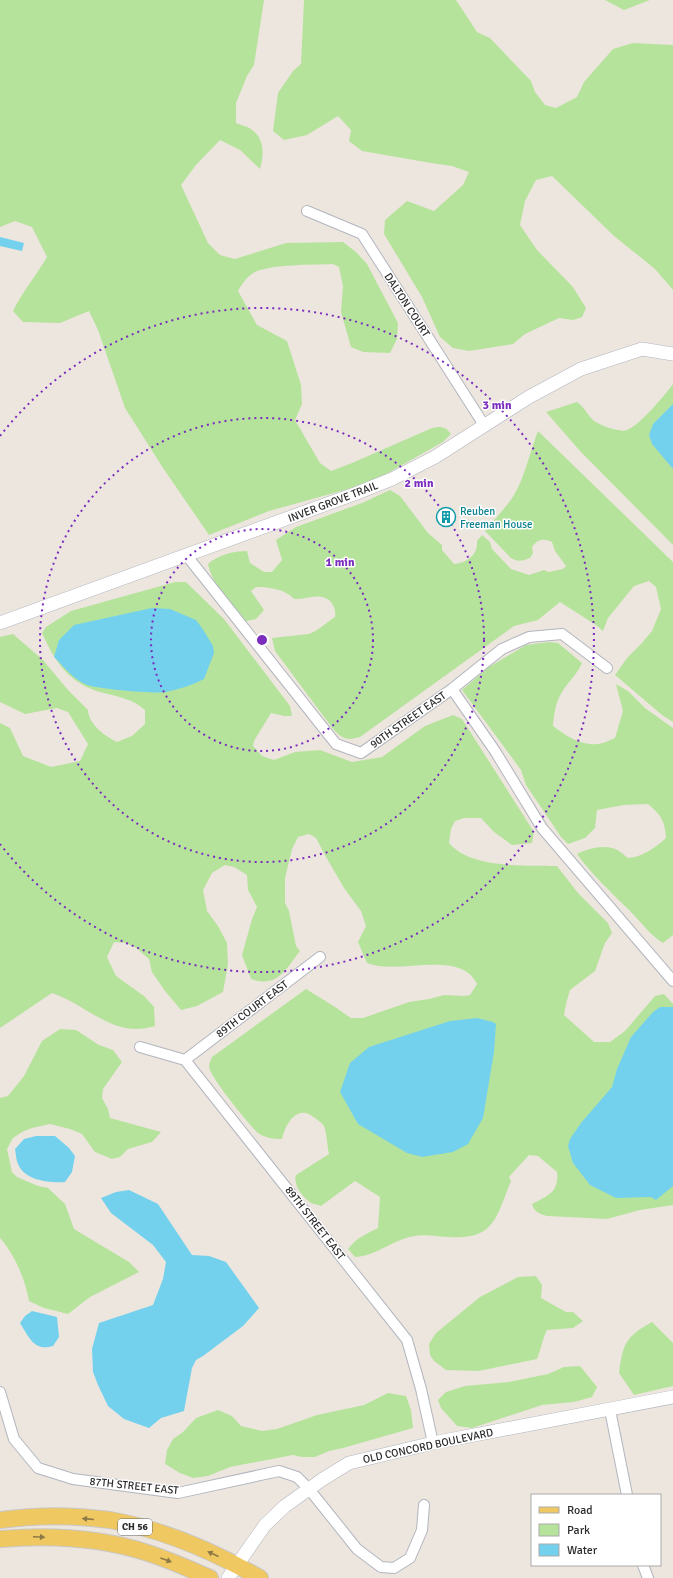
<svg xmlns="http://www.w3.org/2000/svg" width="673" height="1578" font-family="Signika,sans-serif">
  <rect width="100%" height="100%" fill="#ede6de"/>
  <path fill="#b6e39c" d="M0,0H264L254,65L247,76L236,103V123C240,125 247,126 251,129C265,139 264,154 260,169L240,150L220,140L196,165L181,185L208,243L220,255L235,259L286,243L343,242L356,252L367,264L398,323L397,339L390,353L363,352L351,347L341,312L343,286L339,267L333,264C313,265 272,264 255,272C247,276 242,284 238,291L257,325L287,341L301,385L302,404L295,420L320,463L331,471L352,463L432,428C441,426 446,427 451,434L443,442L370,483L269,511L209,535L163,468L125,408L98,330L89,311L60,323L23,322L13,311C22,292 36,276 47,257L32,227L15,221L0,227Z
    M304,0H456L477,32L490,38L531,81L535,92L545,105L556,108L577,97L584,82L613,49L633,43L673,45V290L655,269L614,236L552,176L536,180L525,201L520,225L537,250L573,287L586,308L582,317L573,320L559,318L525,334L513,344L469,351L453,348L440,337L422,297L384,234L385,220L407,201L434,211L463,185L469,172L452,166L431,163L362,151L349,141L351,130L338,116L307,135L284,140L273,131L278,93L293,71L301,64Z
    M605,0H650L624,10Z
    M673,384V545L580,451L546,412L577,402C584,407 587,414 593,420C599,425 620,433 627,430C640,425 664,396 673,384Z
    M538,431L673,562V722L662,715L615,675L627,658L641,644L652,631L661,609L656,587L649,581L634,586L608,618L603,631L596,625L560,602L538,620L514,626L360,737C346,741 343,739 333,729L275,651L272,638L309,634C318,631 327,622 335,617C336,611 334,606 331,602C320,591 307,600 294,599C285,589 269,587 256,587L251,591L264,610L256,619L246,621C232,611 211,581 208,564C218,555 233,551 247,551L250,563L264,572H272L282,560L276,540L296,527L362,503L390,490L400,496L428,533L442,545V550L454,564C467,563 478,555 477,541L482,535L490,542L492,549L511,569L529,575L544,570L549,572L563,569L566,566L555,551L552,542C543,538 538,539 532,547L533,553L530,558C522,561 518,562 511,558L485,531C495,518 506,508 514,495C524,479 531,449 538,431Z
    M175,582H186L224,619L290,706L292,716H284L271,713L254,741L253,746L262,756L274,760L295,752L320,750L352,762L382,757L425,726L453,715L462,719L534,832L532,843L512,845L494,832L481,818H464L455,821L451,829L449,843C471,869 525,865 557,866L578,893L608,923L612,933L605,943L595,971L570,990L566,1004L564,1015L594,1042H610L625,1031L655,996L664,994L673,1004V1205L640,1210L607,1219L547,1216C540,1214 534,1212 532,1204C549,1195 559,1192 557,1172L538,1156L529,1155L509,1177L511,1181C496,1217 495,1240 449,1237C438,1237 426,1234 415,1236C393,1239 377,1256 355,1257L348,1249C356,1238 366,1234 378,1228L380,1197L355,1181L321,1206C318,1205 314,1204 311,1203C302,1197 293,1185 296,1175L329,1154C327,1145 327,1134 324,1126C322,1123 318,1120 315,1118C297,1103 286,1123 282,1139C273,1139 265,1138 258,1133C250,1126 208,1075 209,1066C209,1063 211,1060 212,1057L306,989L335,1007L351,1018H363L409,1002L429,999L444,995L464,996L470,995L477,984C460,948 397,976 367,963L358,942L366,926L361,911L344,888L326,857L316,838L309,834L298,837L292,849L285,878V903L289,911L296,946L300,951C285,970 278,988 251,979L242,955L252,919L257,907L248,890L247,875L234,867L225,865L212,873L203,890L207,911L218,926L227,943L228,964L223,992L197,1006L181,1010L165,991L152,972L149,959L136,948L126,943L114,942L107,957L116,976L144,996L154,1007L155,1026C113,1039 88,1005 52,993L0,1028V723L10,728L23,756L51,767L80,761L88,744L68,712L57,708L25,714L0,702V637L13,634L43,660L68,690L88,710C89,725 105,736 117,742L132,736L145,724V710C133,699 116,696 100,692C69,683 55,662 42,633L46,627L71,611Z
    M549,642L558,643L582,663C578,673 570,680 564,689C556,700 554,713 553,726C565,735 581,746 597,744C603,744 610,740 615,738L623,711L616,684L628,691L645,708L673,728V935L663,943C650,935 641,922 630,911C612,893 592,875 577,854C586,849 602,845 612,848C618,849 623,854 628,858C643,857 656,847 666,838C665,821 661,815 648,804L624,805L597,810L595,828L585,838L568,844L561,837L526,785L521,770L462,690L489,667L526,645Z
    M60,1029L76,1030L99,1045L113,1050L122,1062L103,1089L102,1098L108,1109L110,1118L161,1132L152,1142L128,1149L120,1157L112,1159L95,1152L82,1134L70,1129L50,1124L32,1128L22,1132L13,1138L7,1149L12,1172L17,1177L38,1186L48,1188L65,1204L74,1229L129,1262L139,1272L90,1297L68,1314L44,1308L29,1301C25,1279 15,1255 0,1238V1098L8,1096L24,1076L42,1041Z
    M536,1276L542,1285L541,1298L566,1312H573L583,1321L573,1328L547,1330C542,1340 541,1350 537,1359L479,1371L446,1370L434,1361L430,1355L429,1344L436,1333L480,1297L518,1277Z
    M652,1322L673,1343V1386L634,1395L619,1373C623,1344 625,1337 652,1322Z
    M580,1366L597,1387L592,1397L574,1402L542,1405L472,1428L457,1426L441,1408L438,1400L446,1392L465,1386L509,1382L548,1374L564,1367Z
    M388,1393L406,1396L411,1410L413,1428L343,1448L329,1451L315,1457H302L293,1455L230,1467L208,1476L193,1478L180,1473L165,1464L167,1450L173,1439L183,1432L196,1418L218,1410L232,1416L241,1426L262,1431L277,1429L317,1415L364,1405Z"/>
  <path fill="#73d1ed" d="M0,237L24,243L22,251L0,246Z
    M673,404V469L652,444L649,435L653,424Z
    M152,608L170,609L196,620L202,628L213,646L214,653L204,679C192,685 180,689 166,692C154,694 99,689 87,685C73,679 64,667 54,657L59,640L74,625Z
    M660,1007H673V1186L656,1200L651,1197L616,1198L590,1185L573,1163L568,1146L570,1139L581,1123L612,1087L617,1069L631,1037L653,1012Z
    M477,1018L493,1022L496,1024L494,1052L483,1118L468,1144L453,1152L422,1157L407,1153L358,1124L340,1092L350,1063L369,1047L450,1021Z
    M36,1136H55L69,1148L75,1156L72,1172L65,1182C50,1183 25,1181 18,1164C16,1160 16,1154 15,1149L24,1139Z
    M129,1190L158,1204L192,1255L209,1256L226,1262L259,1308L243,1326L203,1356L196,1360L192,1368L184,1411L161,1418L149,1428L124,1419L108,1406L98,1385L93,1372L92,1349L99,1323L153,1305L163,1279L166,1262L153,1245L111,1213L101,1198L116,1192Z
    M32,1311L57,1317L59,1337L53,1346C34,1352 29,1337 20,1323L25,1316Z"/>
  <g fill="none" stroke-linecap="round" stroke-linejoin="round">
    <g stroke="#b2b5bf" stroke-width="12">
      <path id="minor" d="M307,211L362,234L484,425
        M187,556L336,744L361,753L452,689L502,649L529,637L562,634L607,668
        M452,689L495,751L542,828L673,981
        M140,1047L185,1060L407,1340L421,1389L433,1443
        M185,1060L320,957
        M0,1392L14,1439L38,1468L73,1479L178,1493L279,1471L297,1477L309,1489L357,1549L381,1567L394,1568L410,1558L422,1530L424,1505
        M610,1410L627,1495
        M643,1565L648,1578"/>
    </g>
    <g stroke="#b2b5bf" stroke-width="14">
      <path id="tertiary" d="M0,623L357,493L392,479L435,457L529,397L581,369L642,349L673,354
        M228,1578L265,1525L285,1506L323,1479L349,1463L433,1443L673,1397"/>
    </g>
    <g stroke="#c8c8c8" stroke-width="18">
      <path id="primary" d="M0,1520C35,1515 74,1515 110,1520C161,1529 215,1552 260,1578
        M0,1539C48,1535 102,1538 148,1553C169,1560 190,1569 210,1578"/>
    </g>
    <use href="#minor" stroke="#fff" stroke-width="10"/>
    <use href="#tertiary" stroke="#fff" stroke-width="13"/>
    <use href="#primary" stroke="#efc861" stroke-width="16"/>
  </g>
  <defs><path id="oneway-solid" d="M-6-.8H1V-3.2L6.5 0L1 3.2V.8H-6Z"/></defs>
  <g fill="#8e7a46">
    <use href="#oneway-solid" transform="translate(88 1519) rotate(-175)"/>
    <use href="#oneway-solid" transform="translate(39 1537) rotate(3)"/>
    <use href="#oneway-solid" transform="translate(213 1554) rotate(-156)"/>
    <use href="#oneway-solid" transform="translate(166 1560) rotate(20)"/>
  </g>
  <g fill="none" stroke="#7b2cbf" stroke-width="2" stroke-dasharray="2 4">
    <circle cx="262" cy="640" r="111"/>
    <circle cx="262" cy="640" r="222"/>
    <path d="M0 436A332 332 0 1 1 0 844"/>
  </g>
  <defs>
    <g id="building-ring" transform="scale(1)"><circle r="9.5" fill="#fff" stroke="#0f9aa8" stroke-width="1.5"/><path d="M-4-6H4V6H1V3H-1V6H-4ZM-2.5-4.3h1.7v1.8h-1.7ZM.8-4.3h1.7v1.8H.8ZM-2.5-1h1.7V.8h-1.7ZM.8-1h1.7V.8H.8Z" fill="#0f9aa8"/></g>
  </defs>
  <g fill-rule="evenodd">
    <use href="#building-ring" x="446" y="517"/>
  </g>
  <g text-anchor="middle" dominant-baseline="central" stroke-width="3" stroke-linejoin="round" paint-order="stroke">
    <rect fill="#fff" stroke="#6b6b6b" stroke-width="1" x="118" y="1519" width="34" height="16" rx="3"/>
    <g font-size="10" font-weight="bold" fill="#2c2c2c">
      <text x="135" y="1527">CH 56</text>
    </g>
    <g font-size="11" fill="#2c2c2c" stroke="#fff">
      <text transform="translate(407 305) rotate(57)">DALTON COURT</text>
      <text transform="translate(333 502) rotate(-21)">INVER GROVE TRAIL</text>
      <text transform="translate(408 720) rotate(-35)">90TH STREET EAST</text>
      <text transform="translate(252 1009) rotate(-37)">89TH COURT EAST</text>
      <text transform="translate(315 1223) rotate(52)">89TH STREET EAST</text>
      <text transform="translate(428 1446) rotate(-12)">OLD CONCORD BOULEVARD</text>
      <text transform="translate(134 1486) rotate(6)">87TH STREET EAST</text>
    </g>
    <g font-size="11" fill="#0d838f" stroke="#fff" text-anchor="start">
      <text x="460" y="511">Reuben<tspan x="460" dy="13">Freeman House</tspan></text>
    </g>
  </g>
  <circle cx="262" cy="640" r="6" fill="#7b2cbf" stroke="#fff" stroke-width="2"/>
  <g font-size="12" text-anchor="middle" font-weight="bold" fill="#7b2cbf" stroke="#fff" stroke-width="3" stroke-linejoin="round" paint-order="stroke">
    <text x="497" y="409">3 min</text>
    <text x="419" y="487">2 min</text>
    <text x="340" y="566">1 min</text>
  </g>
  <rect x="531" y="1494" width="130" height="72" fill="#ffffff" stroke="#ababab"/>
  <rect x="539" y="1507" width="20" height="6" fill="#efc861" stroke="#ababab"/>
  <text x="567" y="1514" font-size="12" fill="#2c2c2c">Road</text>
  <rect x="539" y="1524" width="20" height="12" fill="#b6e39c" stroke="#ababab"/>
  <text x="567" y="1534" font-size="12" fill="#2c2c2c">Park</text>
  <rect x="539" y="1544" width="20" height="12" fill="#73d1ed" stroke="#ababab"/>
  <text x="567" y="1554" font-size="12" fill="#2c2c2c">Water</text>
</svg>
